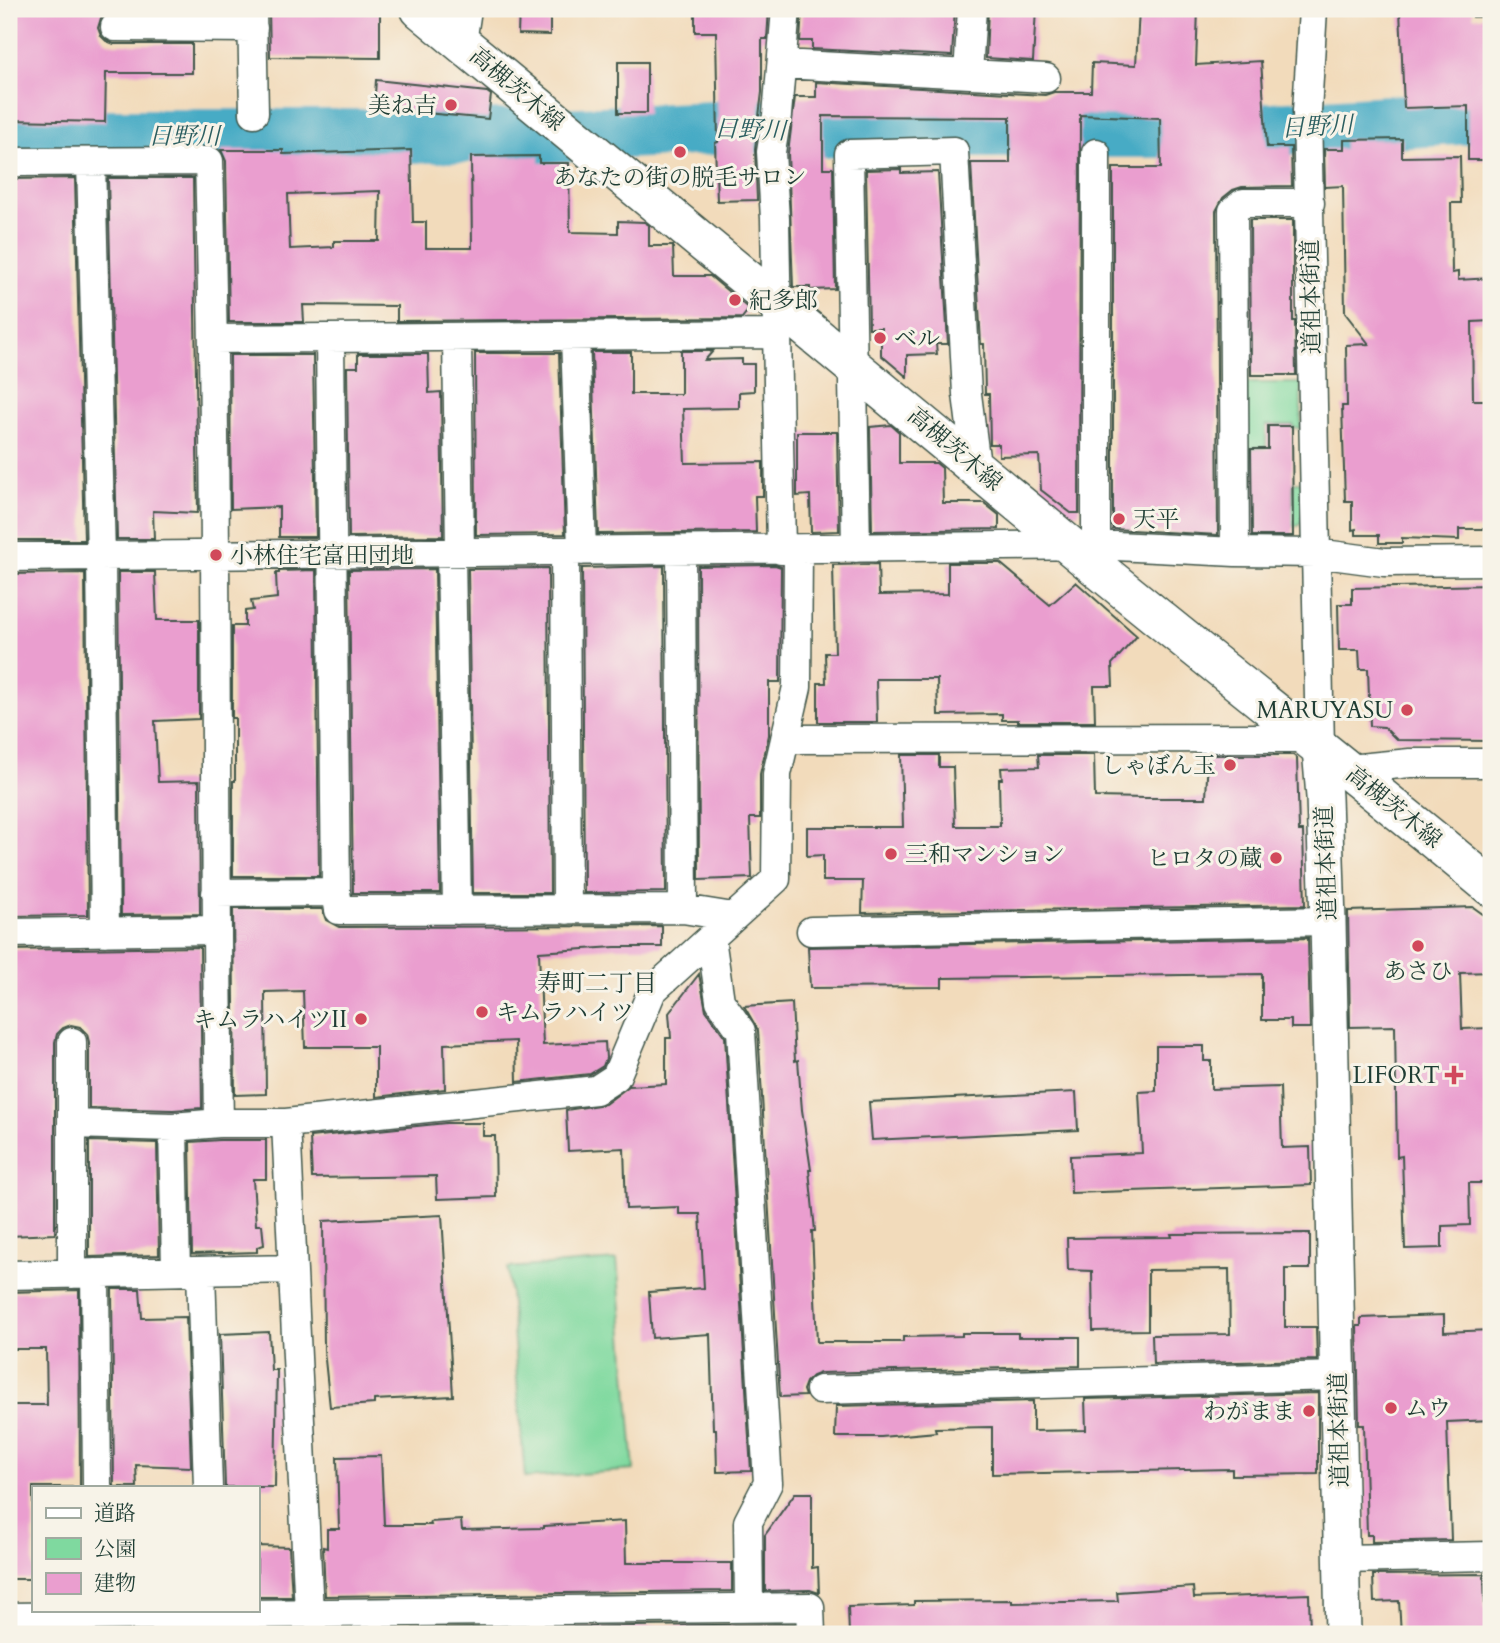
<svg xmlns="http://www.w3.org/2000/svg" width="1500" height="1643" font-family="Cardo,'Noto Serif JP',serif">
  <rect width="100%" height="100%" fill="#f7f3e8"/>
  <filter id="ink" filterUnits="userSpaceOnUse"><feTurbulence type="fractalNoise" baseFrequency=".0143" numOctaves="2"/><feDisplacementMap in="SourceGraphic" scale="14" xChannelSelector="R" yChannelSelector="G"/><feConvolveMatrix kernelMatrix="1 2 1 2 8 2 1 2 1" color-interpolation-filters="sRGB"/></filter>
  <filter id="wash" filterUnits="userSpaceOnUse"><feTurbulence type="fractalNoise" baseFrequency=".00686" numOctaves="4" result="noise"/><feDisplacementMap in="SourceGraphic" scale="28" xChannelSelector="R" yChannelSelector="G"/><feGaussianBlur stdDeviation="1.57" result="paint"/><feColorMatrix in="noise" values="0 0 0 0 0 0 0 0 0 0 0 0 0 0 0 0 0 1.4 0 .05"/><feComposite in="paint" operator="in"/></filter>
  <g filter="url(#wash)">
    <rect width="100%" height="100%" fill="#f2dbbb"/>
    <path fill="#7fd99f" stroke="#4f8b6a" stroke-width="2" d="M1244,383H1301V429L1293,428V425H1266V447L1254,448V480L1249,481L1250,507L1293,506V482H1305L1306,519L1298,526L1244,524Z
      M617,1260L634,1470L525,1478L508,1268Z"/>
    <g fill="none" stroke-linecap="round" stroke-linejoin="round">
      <path stroke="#46abc5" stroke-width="54" d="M9,136H537L758,126L789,131H1241L1491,116"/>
    </g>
    <g id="blocks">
      <path fill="#ea9ecf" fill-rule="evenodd" d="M9,9H191V11L114,10L106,13L101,18L98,28L101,36L106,41L114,44H192V73H106L105,122L9,120Z
        M269,9H380V58L270,57Z
        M519,9H550V35L518,34Z
        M695,9H769L767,39H762V92L755,149L757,200L717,201L715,143L718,142L716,32H695Z
        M802,9H955L952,56L812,49V41H800Z
        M988,9H1036L1033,61L986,58Z
        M1139,9H1198L1196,65L1261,61L1267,147H1291L1292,186L1242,187L1233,190L1223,198L1216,211L1218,535L1113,529V168H1161L1160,118L1080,115L1079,513H1071L1041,490L1039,455L999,456V444H990L989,394H985L984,344H981L971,163H1010V117L823,116V168H833L835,289L810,290V287H793L788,153L795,97H816V82L1045,95L1054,92H1091L1092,63L1136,65Z
        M1400,9H1473V17H1487L1491,67V160H1468V106L1404,108Z
        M618,62H647V113H618Z
        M376,80L487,92L491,95L488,119L374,108Z
        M1402,139V157L1460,156L1461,203H1451L1452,273L1458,272V280L1491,278V321L1472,322L1473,400H1491V529H1459V540L1402,538V543H1379V535H1356V529L1352,530V501H1345L1342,406H1347L1346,345L1369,344L1345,313L1343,186L1325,187L1324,149H1344V140Z
        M221,150H283V154L411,150L413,222H426V248H472L471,157L539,156V163H569L570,232L618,233V221L644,222L649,225V246H673L674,276H710L749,309L742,318L397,321V306L303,305L304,322H229L226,161ZM380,191L379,241H334V247L290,249L288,194Z
        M901,169V173L938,172L948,344H936L937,354L907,355V377L881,355V328H869L866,170Z
        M75,178L84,540H9V179Z
        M108,178H193L198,510L197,513L153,511L154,539H117Z
        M1250,220H1293V321H1295L1296,375H1251Z
        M681,351H713L705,360L742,359V364H754V391L739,392V408L683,409L685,463L763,462V496H755L756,532L598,534L592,352H631V394H681Z
        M475,353H559L565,534L476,535Z
        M358,354H428L429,393L441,392L443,536L349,537L347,367H358Z
        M230,355H313L316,537H279V507L231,509Z
        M891,425L899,432V463H936L942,468L943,503H984L999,515V529L872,531L870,427Z
        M1268,426H1292L1293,536H1252L1251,449H1268Z
        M797,432H837L839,531L811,532L810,495L797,496Z
        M948,563H1000L1050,605L1076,582L1137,636L1112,664L1113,686H1094L1095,722H1018V720H1002V714L938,715L937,679H876L877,722H818V683H826L825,653H835L833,565L878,564L879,595L948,594Z
        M775,565L781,567L780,682H769V735L760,774V818H750L752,878L699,880L698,566Z
        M664,566L666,892L584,893L582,568Z
        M548,568L550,893H473L468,569Z
        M435,569L440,893H353L349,570Z
        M316,570L319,876H233V781H235V718H232V626H245V611L253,610L251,601L277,598L276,573H279V571Z
        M118,572H155L157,620H199V719L155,721L158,782L199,781L200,914L121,915Z
        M85,573L88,915L9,916V574Z
        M1491,585V741L1397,740L1384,727L1370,726L1368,669H1360L1359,650H1339L1338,604H1352V588Z
        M901,755H939V767H953L955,826H1000L999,779H1002L1001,768L1039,767L1038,755H1094L1095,797L1146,798H1206L1208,755H1293L1297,758L1299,831H1303L1305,905L862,913L863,881H823V855L807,856V827H903Z
        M1473,907L1491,920V972L1460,973L1462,1029L1491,1028V1183H1469L1470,1225L1442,1226V1248L1405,1249L1402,1156L1397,1157L1395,1026L1350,1027L1348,911Z
        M233,909H322L326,920L339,927L662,926V947H615L539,952L543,1045L605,1042L606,1058L603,1066L590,1074L517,1082L516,1041L444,1044L445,1089L376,1097V1047H305L303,991L265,992L266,1094L235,1095Z
        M1308,938L1310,1028H1291V1020H1262V974L942,978V987L810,988L808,947Z
        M200,947L202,1108L173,1110L89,1108V1042L87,1034L80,1027L71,1025L63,1028L57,1034L55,1042V1234L9,1236V950Z
        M699,974L706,1010L725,1037L751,1471L717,1472L716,1429H713L710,1334L652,1338L649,1292L704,1288L700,1214H679V1207L626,1209L624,1148L568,1151L566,1110L605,1104L629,1086L666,1084V1038H671L669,1013Z
        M792,1003L795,1061L798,1060L802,1110L811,1170H809L815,1231H812L817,1342H903V1337L962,1336V1333H1018V1337H1080V1366L820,1373L812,1376L806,1382L803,1390L805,1396L780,1397L758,1030L744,1006Z
        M1156,1046H1204V1061H1211V1089L1280,1087L1282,1148L1310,1147L1311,1185L1071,1193L1070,1156L1142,1153L1139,1092L1156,1091Z
        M1076,1092L1078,1130L872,1140L869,1102Z
        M446,1123H483V1136H495L496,1197L437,1199L436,1176L312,1178L310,1137Z
        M220,1140H266V1179H253L256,1225H262L264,1245L257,1247V1252L192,1254L190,1142Z
        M89,1141L157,1143L159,1255L89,1257Z
        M442,1215L453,1396L374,1400V1404L330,1407L324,1350L323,1221Z
        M1310,1233V1269H1285V1327H1316L1317,1360L1153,1364L1152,1335L1230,1334L1229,1269L1148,1270V1330L1093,1331L1092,1271L1068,1270L1067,1238L1172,1237L1171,1234Z
        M112,1289H140L142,1318L186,1317L191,1467L136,1465L137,1487H114Z
        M79,1290L80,1487H33V1579H9V1405H47L46,1349H9V1292Z
        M1444,1315V1332L1491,1330V1420L1447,1422L1451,1540L1372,1542V1535H1367L1364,1425H1359L1357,1326H1361V1318Z
        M269,1332L271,1370H277L275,1487H225L220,1334Z
        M1318,1393V1474L1232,1475V1469L992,1474V1427L935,1428L936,1432L881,1437H835L836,1406L1033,1401V1431L1086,1430L1085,1399Z
        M381,1456L384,1525H431L430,1522L461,1520L462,1530L544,1528V1526L625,1521L626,1563H732V1591L325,1596L323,1547L327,1548V1529H339L337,1457Z
        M795,1493H812V1568L818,1567L819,1593L810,1590L765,1591V1535Z
        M257,1546L289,1547L292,1597H257Z
        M1484,1574L1485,1608H1491V1634H1401L1399,1601L1374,1602L1373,1575Z
        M1193,1587L1194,1598L1309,1594L1310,1634H849L848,1607L914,1605V1601L1012,1600V1603L1118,1601L1117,1592Z
        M794,1624V1634H413V1629Z"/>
    </g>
  </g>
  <g filter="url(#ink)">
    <use href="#blocks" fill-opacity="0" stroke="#3f5548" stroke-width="2"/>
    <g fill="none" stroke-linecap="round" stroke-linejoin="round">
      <g stroke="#3f5548" stroke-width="31">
        <path id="minor" d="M252,9L254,113
          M1313,9L1307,111L1320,748
          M115,27L253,28
          M462,43L467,9
          M782,64L1046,78
          M968,74L972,9
          M1096,153V545
          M9,162L209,161C218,482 214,802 219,1123
          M91,162L101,556L105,932
          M575,336L582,551
          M457,338L460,552
          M214,339L776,334
          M330,339L336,892L339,910L683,909L733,917
          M856,548L849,154L954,151L967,394L976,466
          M681,550L683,909
          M781,550L775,219L771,152L777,115L786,9
          M565,551L567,910
          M1235,552L1233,211L1243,203H1310
          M451,553L457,910
          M9,557L1096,545L1235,552L1316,553L1384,562L1491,561
          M785,739L1308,738
          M1349,769L1410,763H1491
          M216,893L336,892
          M811,931L1328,921
          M9,933L216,930
          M711,938L720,1001L741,1031L768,1483L748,1522L749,1607
          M72,1042V1274
          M286,1123L310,1634
          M72,1124L173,1127L219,1123H286L596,1090L616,1077L652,991L776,879L777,774L797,687L798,549
          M173,1127L176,1271
          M201,1271L208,1487
          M95,1273L97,1487
          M9,1275L292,1269
          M820,1390L1338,1376
          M1342,1559L1491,1556
          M9,1617L810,1607L811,1634"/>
      </g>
      <g stroke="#3f5548" stroke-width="38">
        <path id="tertiary" d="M1320,748L1324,797L1328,921L1343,1634"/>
      </g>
      <g stroke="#3f5548" stroke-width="41">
        <path id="secondary" d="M420,9C637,187 854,365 1069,545C1209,661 1352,771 1491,887"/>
      </g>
      <use href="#minor" stroke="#fff" stroke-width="28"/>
      <use href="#tertiary" stroke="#fff" stroke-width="35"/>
      <use href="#secondary" stroke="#fff" stroke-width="38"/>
    </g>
  </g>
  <g fill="#d1495b" stroke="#f7f3e8" stroke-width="2.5">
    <circle cx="451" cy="105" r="7"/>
    <circle cx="680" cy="152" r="7"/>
    <circle cx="735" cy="300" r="7"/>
    <circle cx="880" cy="338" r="7"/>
    <circle cx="1119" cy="519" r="7"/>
    <circle cx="216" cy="555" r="7"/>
    <circle cx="1407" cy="710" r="7"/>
    <circle cx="1230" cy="765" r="7"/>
    <circle cx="891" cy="854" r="7"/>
    <circle cx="1276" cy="858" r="7"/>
    <circle cx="1418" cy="946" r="7"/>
    <circle cx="482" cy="1012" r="7"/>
    <circle cx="361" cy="1019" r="7"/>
    <path d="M1450.5 1064.5h7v7h7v7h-7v7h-7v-7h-7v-7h7z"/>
    <circle cx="1391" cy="1408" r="7"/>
    <circle cx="1309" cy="1411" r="7"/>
  </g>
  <g text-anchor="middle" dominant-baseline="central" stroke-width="6" stroke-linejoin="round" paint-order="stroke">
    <g font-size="23" fill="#1f3d34" stroke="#f7f3e8">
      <text transform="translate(517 89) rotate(40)">高槻茨木線</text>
      <text transform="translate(1311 297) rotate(-91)">道祖本街道</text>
      <text transform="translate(955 449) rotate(40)">高槻茨木線</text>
      <text transform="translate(1394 807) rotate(39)">高槻茨木線</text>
      <text transform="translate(1326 863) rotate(-92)">道祖本街道</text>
      <text transform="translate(1339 1430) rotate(-91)">道祖本街道</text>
    </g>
    <g font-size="23" fill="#1f3d34" stroke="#f7f3e8" text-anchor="end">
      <text x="437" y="105">美ね吉</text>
      <text x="680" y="177" text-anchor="middle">あなたの街の脱毛サロン</text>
      <text x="749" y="300" text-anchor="start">紀多郎</text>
      <text x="894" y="338" text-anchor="start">ベル</text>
      <text x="1133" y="519" text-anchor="start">天平</text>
      <text x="230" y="555" text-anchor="start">小林住宅富田団地</text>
      <text x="1393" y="710">MARUYASU</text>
      <text x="1216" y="765">しゃぼん玉</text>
      <text x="905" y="854" text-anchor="start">三和マンション</text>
      <text x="1262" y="858">ヒロタの蔵</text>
      <text x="1418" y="971" text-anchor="middle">あさひ</text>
      <text x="496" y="1012" text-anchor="start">キムラハイツ</text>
      <text x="347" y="1019">キムラハイツII</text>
      <text x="1440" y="1075">LIFORT</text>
      <text x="1405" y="1408" text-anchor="start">ムウ</text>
      <text x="1295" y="1411">わがまま</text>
    </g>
    <g font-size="24" font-style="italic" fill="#2b5e60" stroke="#f7f3e8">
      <text transform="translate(1317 127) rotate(-3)">日野川</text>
      <text transform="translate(750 130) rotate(2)">日野川</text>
      <text x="184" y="136">日野川</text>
    </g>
    <g font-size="24" fill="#1f3d34" stroke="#f7f3e8">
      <text x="597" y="983">寿町二丁目</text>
    </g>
  </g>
  <rect width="1500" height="1643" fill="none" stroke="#f7f3e8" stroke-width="35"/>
  <rect x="32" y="1486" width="228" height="126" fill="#f7f3e8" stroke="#a1aaa0" stroke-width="2"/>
  <rect x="46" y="1508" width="35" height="10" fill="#ffffff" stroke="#a1aaa0" stroke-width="2"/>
  <text x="94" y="1520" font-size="21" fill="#1f3d34">道路</text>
  <rect x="46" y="1538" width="35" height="21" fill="#7fd99f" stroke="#a1aaa0" stroke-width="2"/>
  <text x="94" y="1556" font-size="21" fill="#1f3d34">公園</text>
  <rect x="46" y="1573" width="35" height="21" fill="#ea9ecf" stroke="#a1aaa0" stroke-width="2"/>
  <text x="94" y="1590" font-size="21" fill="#1f3d34">建物</text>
</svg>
